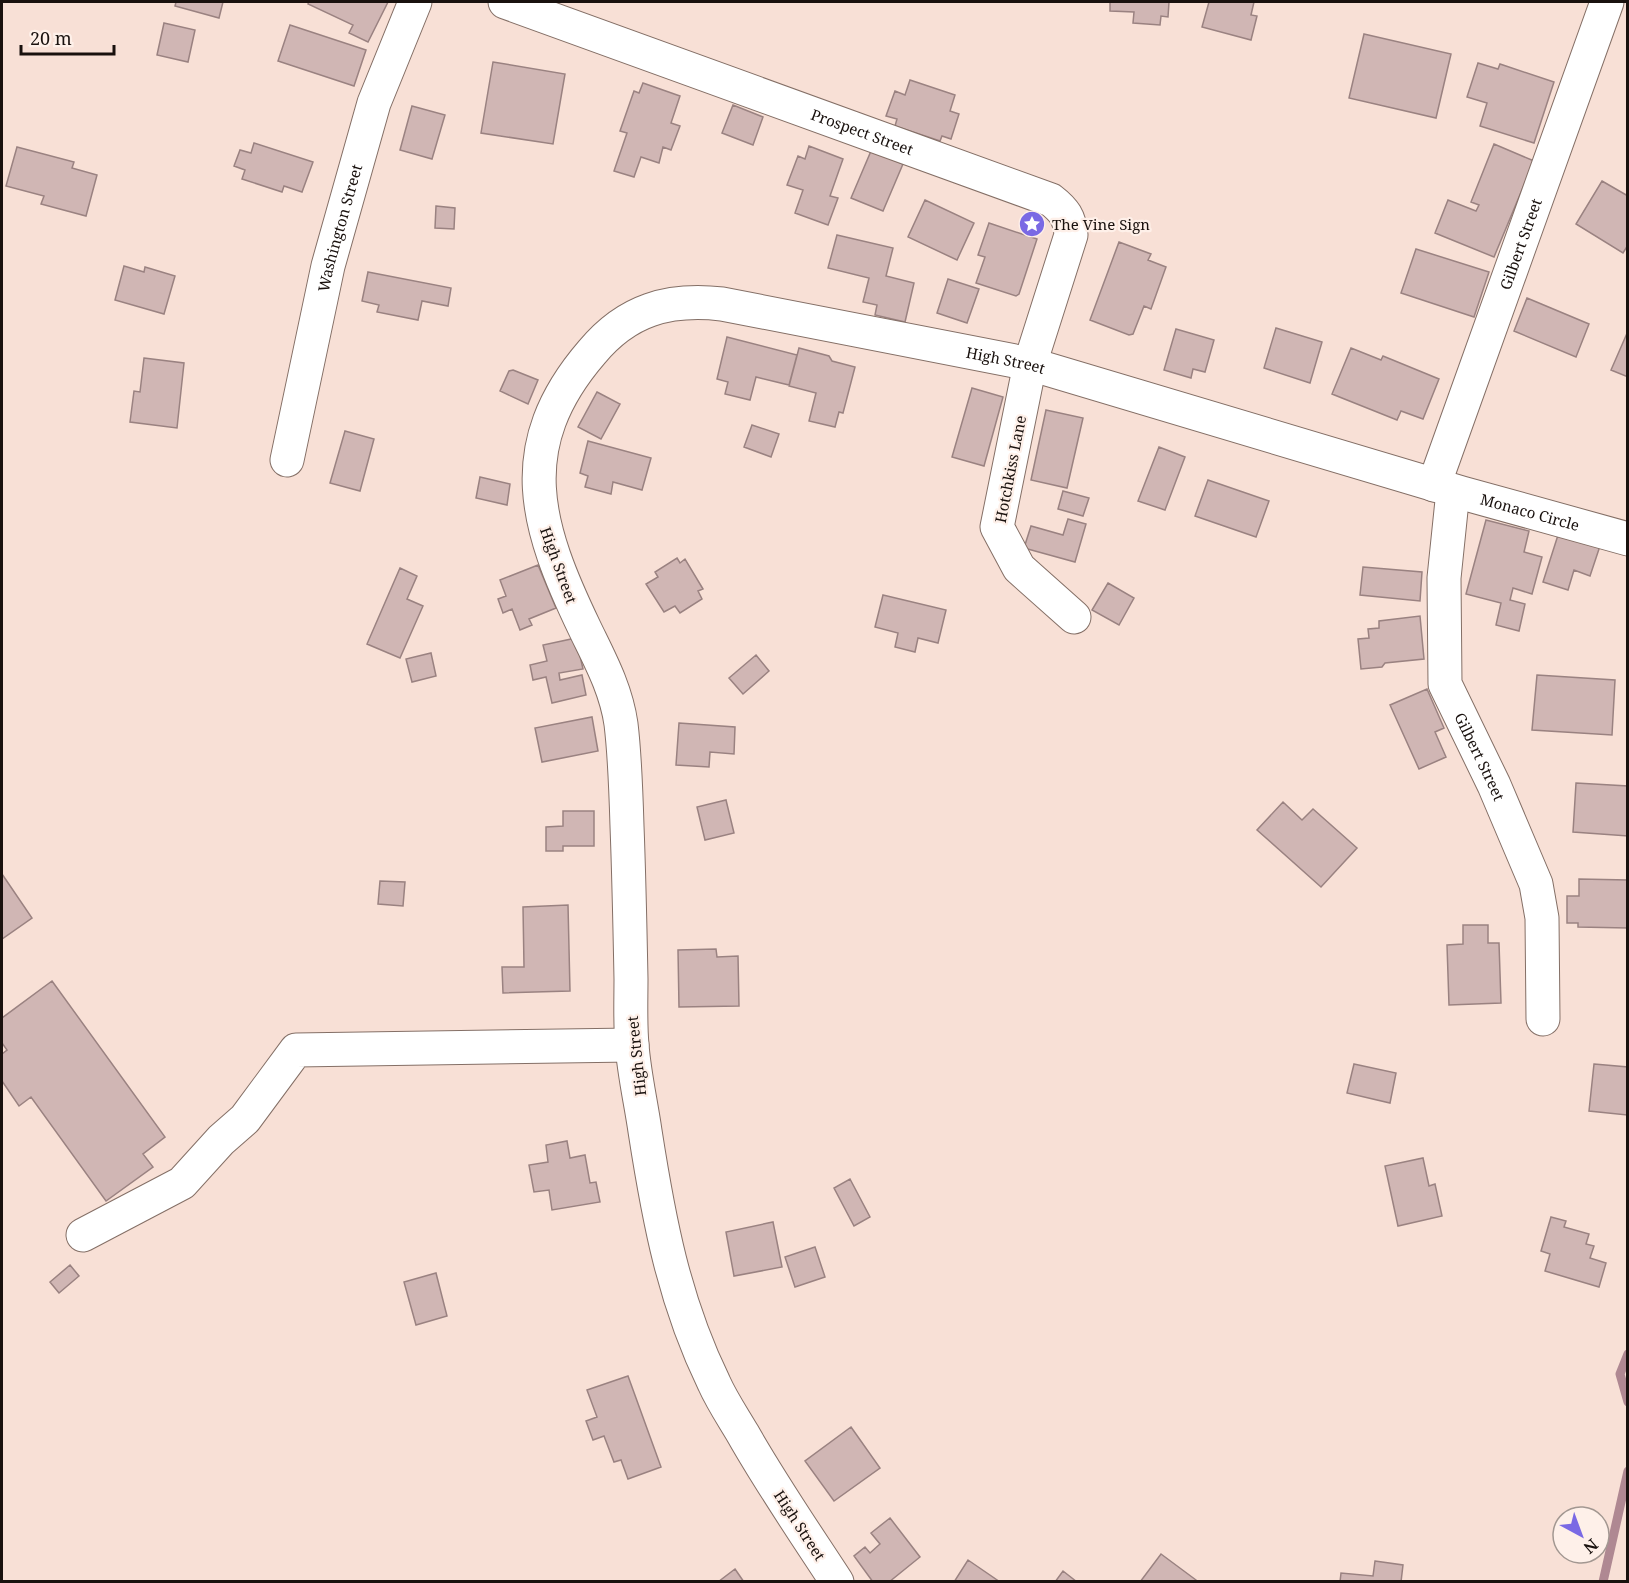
<svg xmlns="http://www.w3.org/2000/svg" width="1629" height="1583" font-family="'Noto Serif',serif">
  <rect width="100%" height="100%" fill="#f8e0d6"/>
  <g fill="none" stroke-linecap="round" stroke-linejoin="round">
    <path stroke="#af8892" stroke-width="9" d="M1628,1354L1620,1374L1628,1402
      M1603,1582L1628,1471"/>
  </g>
  <path fill="#d0b6b4" stroke="#9a8281" stroke-width="1.5" d="M176,2H223L219,18L175,6Z
    M309,2H388L368,42L349,33L353,25L308,4Z
    M1110,2H1169L1168,17L1161,16L1160,25L1133,23L1134,12L1110,11Z
    M1209,2H1254L1251,15L1257,16L1251,40L1202,27Z
    M164,23L195,30L188,62L157,55Z
    M290,25L366,50L354,86L278,61Z
    M1364,34L1451,54L1436,118L1349,98Z
    M493,62L565,74L553,144L481,133Z
    M1478,63L1498,69L1500,64L1554,82L1534,143L1480,126L1487,103L1467,97Z
    M910,80L955,95L950,111L959,114L951,139L942,136L940,141L895,126L897,119L886,116L895,91L905,95Z
    M643,83L680,96L671,123L680,126L671,150L663,147L659,163L641,157L634,177L614,171L627,133L620,131L634,91L639,93Z
    M733,105L763,117L753,145L722,133Z
    M412,106L445,115L432,159L400,150Z
    M254,143L313,162L302,192L284,186L282,192L242,179L245,170L234,166L240,150L251,153Z
    M1494,144L1534,161L1494,257L1435,233L1448,200L1476,211L1479,205L1471,202Z
    M809,146L843,159L830,196L838,198L828,225L795,213L803,190L787,185L798,156L805,159Z
    M17,147L74,162L72,168L97,175L86,216L41,204L44,196L6,186Z
    M871,151L903,164L883,211L851,198Z
    M1602,181L1628,196V245L1623,253L1576,224Z
    M925,200L974,223L957,260L908,237Z
    M436,206L455,208L454,229L435,228Z
    M989,223L1037,239L1019,294L1016,296L976,283L985,257L978,255Z
    M837,235L893,248L886,276L914,283L905,322L875,315L877,305L863,302L869,278L828,268Z
    M1119,242L1151,254L1148,260L1166,267L1151,309L1144,306L1133,334L1129,335L1090,320Z
    M1416,249L1489,272L1474,317L1401,293Z
    M124,266L144,272L145,267L175,276L164,314L115,300Z
    M368,272L451,288L448,306L422,301L418,320L377,312L379,305L362,301Z
    M948,279L979,289L967,323L937,313Z
    M1527,298L1589,324L1576,357L1514,331Z
    M1276,328L1322,342L1310,383L1264,368Z
    M1176,329L1214,340L1205,372L1193,369L1191,378L1164,370Z
    M1628,331V377L1611,370Z
    M727,337L797,355L789,385L756,377L750,400L725,394L728,382L717,379Z
    M799,348L829,356L832,361L855,367L843,413L839,412L835,427L809,421L816,393L789,386Z
    M1351,348L1381,360L1383,356L1439,379L1423,419L1401,411L1397,420L1332,394Z
    M144,358L184,363L177,428L130,422L134,391L140,392Z
    M513,370L538,380L528,404L500,391L509,371Z
    M972,388L1003,397L984,466L952,457Z
    M597,392L620,404L601,439L578,427Z
    M1046,410L1083,418L1067,488L1031,480Z
    M752,425L779,434L771,457L744,447Z
    M345,431L374,439L360,491L330,483Z
    M588,441L651,458L642,490L613,482L611,494L585,487L588,476L580,473Z
    M1159,447L1185,457L1165,510L1138,501Z
    M480,477L510,484L507,505L476,498Z
    M1208,480L1269,501L1256,537L1195,516Z
    M1063,491L1089,498L1083,516L1058,509Z
    M1068,519L1086,524L1075,562L1024,548L1031,526L1063,535Z
    M1486,520L1529,531L1524,552L1542,557L1532,594L1513,588L1510,600L1525,604L1519,631L1496,625L1501,603L1466,594Z
    M1559,532L1600,546L1590,576L1574,570L1568,590L1543,582Z
    M677,558L680,563L685,559L703,589L698,591L702,599L680,613L675,606L664,612L646,584L658,577L655,572Z
    M538,565L556,608L529,619L532,625L520,630L512,609L503,613L498,599L506,596L500,580Z
    M1363,567L1422,572L1420,601L1360,595Z
    M400,568L417,576L407,599L423,606L400,658L367,644Z
    M1108,583L1134,598L1119,625L1092,610Z
    M883,595L946,610L938,643L918,638L915,652L895,647L898,633L875,627Z
    M1420,616L1424,659L1385,663L1382,667L1361,669L1358,639L1369,638L1368,629L1379,628V621Z
    M576,638L583,669L559,673L560,680L582,675L586,695L552,703L546,677L533,680L530,665L547,661L543,645Z
    M431,653L436,676L412,682L406,659Z
    M756,655L769,671L743,694L729,678Z
    M1537,675L1615,680L1612,735L1532,730Z
    M1427,689L1444,728L1435,732L1446,757L1419,769L1390,705Z
    M592,717L598,751L542,762L535,728Z
    M679,723L735,727L734,754L710,752L709,767L676,765Z
    M1576,783L1628,786V836L1573,832Z
    M726,800L734,833L705,840L697,807Z
    M1283,802L1302,820L1313,809L1357,848L1321,887L1257,830Z
    M563,811H594V846H563V851H546V827L563,826Z
    M2,874L32,918L2,939Z
    M1579,879L1628,880V928L1578,927V923H1567V896H1579Z
    M380,881L405,882L403,906L378,904Z
    M568,905L570,991L503,993L502,967H524L523,907Z
    M1463,925H1488V943H1499L1501,1003L1449,1005L1447,945L1463,944Z
    M716,949L717,957L738,956L739,1006L679,1007L678,950Z
    M52,981L165,1137L143,1154L153,1167L106,1201L31,1097L19,1106L2,1081V1054L7,1050L2,1043V1018Z
    M1354,1064L1396,1073L1390,1103L1347,1093Z
    M1594,1064L1628,1067L1627,1115L1589,1111Z
    M567,1141L570,1158L585,1155L590,1183L596,1182L600,1202L552,1210L549,1190L534,1192L529,1165L548,1162L546,1145Z
    M1423,1158L1429,1186L1435,1184L1442,1216L1398,1226L1385,1166Z
    M850,1179L870,1217L854,1226L834,1188Z
    M1551,1217L1566,1221L1564,1227L1589,1234L1586,1244L1594,1246L1590,1258L1606,1263L1599,1287L1545,1271L1550,1254L1541,1251Z
    M773,1222L782,1267L734,1276L726,1232Z
    M815,1247L825,1277L795,1287L785,1257Z
    M70,1265L79,1276L59,1293L50,1282Z
    M436,1273L447,1316L416,1325L404,1282Z
    M628,1376L661,1467L628,1479L621,1460L614,1462L604,1436L593,1440L586,1421L597,1417L587,1390Z
    M851,1427L880,1468L834,1501L805,1461Z
    M890,1518L920,1557L889,1582H873L854,1556L865,1547L870,1553L880,1544L871,1533Z
    M1161,1554L1196,1580L1194,1582H1140Z
    M968,1560L1000,1582H954Z
    M1375,1561L1403,1565L1401,1582H1340L1341,1573L1373,1576Z
    M735,1569L744,1582H718Z
    M1063,1571L1077,1582H1055Z"/>
  <g fill="none" stroke-linecap="round" stroke-linejoin="round">
    <g stroke="#846f66" stroke-width="35">
      <g id="minor">
        <path id="s1" d="M505,2L1051,200C1064,210 1070,218 1071,235L1030,364L997,527L1019,568L1074,617"/>
        <path id="s2" d="M287,460L328,266L374,103L415,2"/>
        <path id="s3" d="M1434,485L1607,2"/>
        <path id="s4" d="M1453,491L1444,578L1445,684L1494,785L1536,884L1542,918L1543,1019"/>
        <path d="M83,1235L182,1183L221,1140L245,1119L296,1050L632,1045"/>
        <path id="s5" d="M837,1582C805,1533 772,1485 743,1434C733,1417 722,1401 714,1383C674,1301 659,1221 645,1131C641,1103 634,1073 632,1045C630,1023 631,1001 631,979C630,928 629,877 627,826C626,792 625,757 621,724C616,689 600,660 585,629C536,527 510,447 592,352C627,310 668,298 722,304L1030,364L1462,493L1628,539"/>
      </g>
    </g>
    <use href="#minor" stroke="#fff" stroke-width="33"/>
  </g>
  <defs>
    <g id="sight-disc" transform="scale(1.35)"><circle r="9.5" fill="#7a69e4" stroke="#fef0e9"/><path d="M0-6L1.8-2.2L6-1.7L2.9 1.2L3.7 5.4L0 3.3L-3.7 5.4L-2.9 1.2L-6-1.7L-1.8-2.2Z" fill="#fff"/></g>
  </defs>
  <g fill-rule="evenodd">
    <use href="#sight-disc" x="1032" y="224"/>
  </g>
  <g text-anchor="middle" dominant-baseline="central" stroke-width="4.5" stroke-linejoin="round" paint-order="stroke">
    <g font-size="15" fill="#19110e" stroke="#fef0e9">
      <text stroke="none"><textPath href="#s1" startOffset="380">Prospect Street</textPath></text>
      <text stroke="none"><textPath href="#s2" startOffset="238">Washington Street</textPath></text>
      <text stroke="none"><textPath href="#s3" startOffset="256">Gilbert Street</textPath></text>
      <text stroke="none"><textPath href="#s5" startOffset="1740">High Street</textPath></text>
      <text transform="translate(1010 469) rotate(-79)">Hotchkiss Lane</text>
      <text stroke="none"><textPath href="#s5" startOffset="2286">Monaco Circle</textPath></text>
      <text transform="translate(559 565) rotate(70)">High Street</text>
      <text stroke="none"><textPath href="#s4" startOffset="274">Gilbert Street</textPath></text>
      <text transform="translate(636 1056) rotate(-96)">High Street</text>
      <text transform="translate(800 1525) rotate(57)">High Street</text>
    </g>
    <g font-size="15" fill="#19110e" stroke="#fef0e9" text-anchor="start">
      <text x="1052" y="224">The Vine Sign</text>
    </g>
  </g>
  <rect width="1629" height="1583" fill="none" stroke="#19110e" stroke-width="6"/>
  <g transform="translate(1581 1535) rotate(139)"><circle r="28" fill="#fef0e9" stroke="#a29791" stroke-width="1.5"/>
  <path d="M0-4.5L10 22L0 15L-10 22Z" fill="#7a69e4"/>
  <text y="-9" font-size="16" font-weight="bold" text-anchor="middle" fill="#19110e">N</text>
  </g>
  <path d="M21 45v9h93v-9" fill="none" stroke="#19110e" stroke-width="3"/>
  <text x="30" y="45" font-size="18" fill="#19110e" stroke="#fef0e9" stroke-width="4.5" paint-order="stroke">20 m</text>
</svg>
